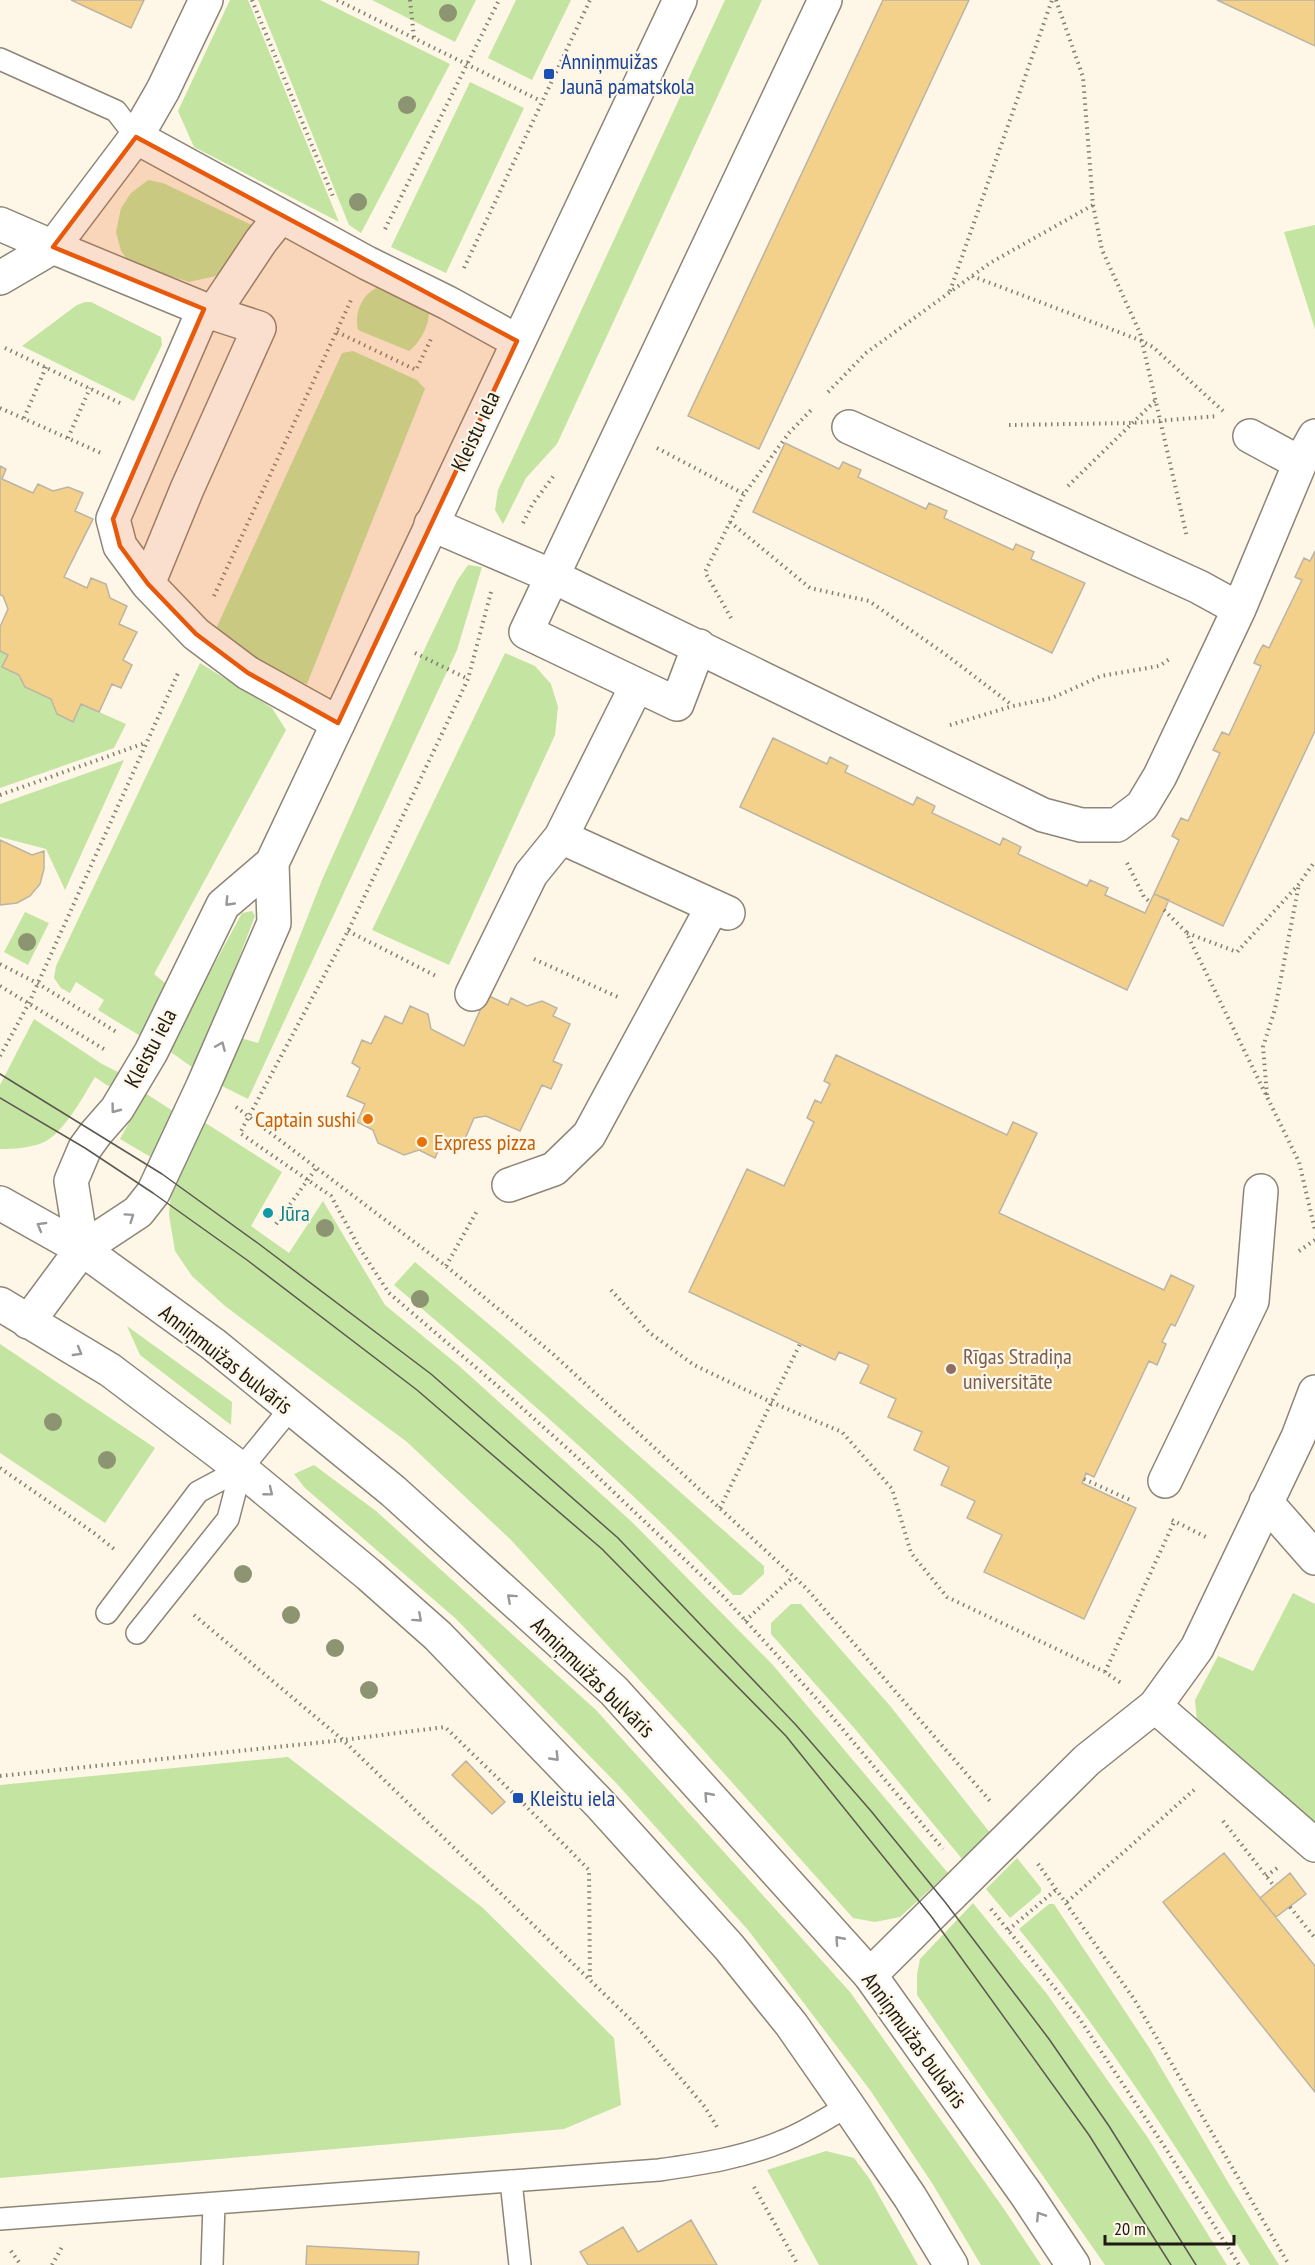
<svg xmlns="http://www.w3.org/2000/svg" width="1315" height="2265" font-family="'PT Sans Narrow',sans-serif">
  <rect width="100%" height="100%" fill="#fef6e6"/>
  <path fill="#c3e5a1" d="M230,0H248L339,222L194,147L178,111Z
    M258,0H320L450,64L361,233L349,225Z
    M372,0H476L455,42Z
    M516,0H571L532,80L488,58Z
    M725,0H762L557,444L526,478L503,524L495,510L498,490Z
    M470,82L524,108L446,273L391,247Z
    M148,180L163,183L260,229L248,248L216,276L189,282L130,263L121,251L116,232L121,208L131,193Z
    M1315,225V329L1284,232Z
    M376,288L429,312C429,326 420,343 409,351L358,330C354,314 361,296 376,288Z
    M85,302H91L161,337L162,345L134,401L22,346L77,305Z
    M353,351L417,380L425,389L307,684L280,677L215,631L342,353Z
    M468,565L482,567L457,650L248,1099L222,1086L241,1038L258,1043L322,880L426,646L457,581Z
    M0,651L8,655L3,667L19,675L25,687L51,699L57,714L73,722L81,704L126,724L114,748L0,788Z
    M505,653L535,666L551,684L558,707L555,735L449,965L372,930Z
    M200,663L272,708L286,730L154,974L170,987L142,1037L98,1010L104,1000L76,982L70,993L61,988L54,978L56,966Z
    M124,760L65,890L46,849L0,837V804Z
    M252,911L255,916L196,1070L168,1050L242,913Z
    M25,912L49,923L28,965L4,952Z
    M34,1019L102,1064L122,1074L116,1085L108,1086L95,1077C84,1095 63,1135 42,1143C29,1148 14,1149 0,1149V1085Z
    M145,1093L176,1113L154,1159L120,1139Z
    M204,1122L282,1172L251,1226L289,1253L323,1201L385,1305L458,1365L632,1522L772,1664L948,1873L900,1917L875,1922L853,1918L688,1733L511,1540L407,1442L225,1306L192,1276L175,1251L169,1215L171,1192Z
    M415,1262L510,1342L764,1566V1574L741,1595H733C627,1484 511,1384 394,1285Z
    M127,1326L232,1402L231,1425L140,1355Z
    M0,1344L155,1448L105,1523L0,1453Z
    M314,1465L376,1511L596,1710L850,1992L1004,2209L1041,2265H981L932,2183L870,2090L748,1930L618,1785L455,1618L305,1488L294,1474Z
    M1293,1593L1315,1604V1823H1310L1197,1721L1195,1700L1218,1656L1253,1671Z
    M791,1604H801L891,1707L991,1834L963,1860L855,1729L771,1634V1623Z
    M288,1757L483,1908L614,2038L621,2105L564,2129L0,2178V1785Z
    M1017,1858L1041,1888V1892L1010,1918L986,1889Z
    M973,1903L1047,1994L1148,2138L1227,2265H1105L917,1995V1975L920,1959Z
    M1049,1904H1054L1150,2049L1229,2184L1279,2265H1250C1178,2149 1105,2035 1019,1929Z
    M826,2151L854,2158L869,2178L918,2265H819L767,2170Z"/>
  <path fill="#f4d18b" stroke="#bbb4a5" stroke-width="1.5" d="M71,0H144L131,28Z
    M883,0H969L759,449L688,416Z
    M1217,0H1315V46Z
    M785,443L839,469L843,462L861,470L858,477L926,509L929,503L947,511L944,518L1013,550L1016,544L1034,552L1031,559L1085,583L1052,653L753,512Z
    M0,466L6,469L2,479L33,493L38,484L53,491L68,487L83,493L75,511L93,519L64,577L87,588L91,578L106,584L110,598L127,606L119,624L137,632L123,660L132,665L121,688L112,684L99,712L81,704L73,722L57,714L51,699L25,687L19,675L2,667L8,655L0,651V627L8,609L3,596L0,595Z
    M1315,551V731L1223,926L1154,894L1179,840L1172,836L1181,818L1188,821L1220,753L1213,750L1222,732L1229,735L1261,666L1254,663L1258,654L1263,645L1269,648L1302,580L1295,577L1304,558L1310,561Z
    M773,738L827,764L830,757L848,766L845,772L913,805L917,797L935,806L932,813L1000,845L1003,838L1021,847L1018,854L1087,886L1090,880L1108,888L1105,895L1145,913L1154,894L1169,900L1127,990L740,807Z
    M0,840L32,855L44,851V869L40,884L30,896L17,903L0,905Z
    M487,995L508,1005L511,998L527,1006L542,1001L557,1008L553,1016L570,1024L553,1061L562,1065L551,1089L542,1085L520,1131L486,1116L474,1118L461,1148L443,1140L435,1158L419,1150L404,1155L378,1143L373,1130L357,1122L365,1104L347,1096L360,1068L352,1063L362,1040L371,1044L385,1016L402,1024L410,1006L428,1014L431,1029L464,1046Z
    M836,1055L1007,1135L1013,1122L1037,1133L999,1213L1164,1290L1171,1275L1194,1286L1175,1326L1171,1324L1162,1342L1166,1344L1157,1365L1149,1361L1094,1477L1086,1473L1082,1483L1136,1508L1084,1619L984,1572L1002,1535L967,1518L975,1501L941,1485L949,1467L914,1450L922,1432L888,1417L896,1399L860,1383L869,1365L839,1352L835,1360L689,1292L747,1169L784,1186L814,1122L807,1118L815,1100L821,1103L830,1084L824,1081Z
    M466,1761L505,1802L492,1814L452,1775Z
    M1224,1853L1315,1966V2092L1163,1902Z
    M1290,1873L1306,1894L1276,1917L1260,1898Z
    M691,2220L717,2265H588L580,2252L623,2227L638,2252Z
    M307,2246L419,2252L418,2265H306Z"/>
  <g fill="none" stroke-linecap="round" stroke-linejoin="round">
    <g stroke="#8d8577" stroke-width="24">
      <path id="service" d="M0,59L116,111L136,137
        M107,1613L198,1492L241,1469L290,1409
        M137,1633L228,1519L241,1469
        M511,2181L520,2265
        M0,2219L659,2170C701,2164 743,2158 783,2141C806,2132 827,2118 848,2106
        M212,2265L214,2204"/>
    </g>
    <g stroke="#8d8577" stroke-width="36">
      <path id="minor" d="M136,137L367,263L448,303L517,341
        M0,224L53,247L136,137L163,90L206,0
        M0,278L53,247L213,313L259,328L187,489L148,584L196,634L248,673L338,723
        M213,313L261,241L281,216
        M849,427L1199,587L1239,609
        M1250,436L1300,463
        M431,524L554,577L1043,815L1081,825H1117L1142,806L1160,776L1239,609L1300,463L1315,436
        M148,584L120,546L113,519L204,309
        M699,646L677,704L637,685L561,837L728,913
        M637,685L526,632L825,0
        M472,994L531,874L561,837
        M509,1185L554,1169L589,1135L713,906
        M1165,1481L1252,1301L1261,1191
        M1266,1502L1315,1558
        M1155,1706L1315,1845
        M870,1975L1087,1760L1155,1706L1197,1648L1298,1437L1315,1392"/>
    </g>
    <g stroke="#8d8577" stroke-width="36">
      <path id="tertiary" d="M0,1203L82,1249L213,1344L393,1491L614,1691L870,1975L1026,2194L1073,2265
        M82,1249L71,1181L85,1148L96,1133L117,1109L151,1052L223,905L272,863L680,0
        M0,1304L110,1370L241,1469L368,1574L438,1636L599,1803L729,1947L791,2024L848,2106L910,2197L951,2265
        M28,1322L82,1249L138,1212L153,1193L203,1086L274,923L272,863"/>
    </g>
    <path stroke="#847f74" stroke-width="4" stroke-dasharray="1.5 4.5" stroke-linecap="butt" d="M252,0L334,199
      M337,0L541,101
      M410,0L414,38
      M1056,0L1083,77L1093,205L1102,250L1140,333L1187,537
      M385,229L499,0
      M464,268L590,0
      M972,276L1142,341L1153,347L1223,411
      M950,291L1052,0
      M337,332L416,370L432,337
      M5,348L120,403
      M828,392L866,353L990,263L1093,205
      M0,408L101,453
      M24,418L46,367
      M1009,425L1132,423L1218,416
      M68,438L90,388
      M657,448L744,494L789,433L813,408
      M1068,486L1155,401
      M730,522L810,588L869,601L945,654L1012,705
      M523,523L532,505L555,474
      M491,592L468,679L348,931L240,1133L331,1196L360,1249L389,1293L501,1389L580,1460L724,1597L824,1707L943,1849
      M214,596L352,298
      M731,618L705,572L744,494
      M415,653L468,679
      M950,725L1013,706L1052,698L1101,676L1159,666L1171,658
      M0,795L145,743
      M1127,863L1144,897L1150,902
      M1164,910L1186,932L1299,1162L1315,1230
      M348,931L438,977
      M1187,933L1237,952L1299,884L1315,861
      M534,959L620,998
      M0,964L37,983L118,1033
      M0,986L107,1051
      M0,1056L29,1003L179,671
      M1267,1095L1263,1047L1275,1009L1299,884
      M236,1107L446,1266L553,1354L806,1588L990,1801
      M276,1224L317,1167
      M1299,1251L1315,1240
      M446,1266L478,1209
      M611,1290L650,1333L694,1365L771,1402L842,1432L892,1489L911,1553L947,1597L1105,1672L1121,1683
      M0,1468L94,1533L114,1549
      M1084,1479L1130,1500
      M720,1508L800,1344
      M1172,1520L1208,1538
      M194,1615L343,1740L631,2020L705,2107L717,2127
      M745,1621L793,1577
      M1105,1672L1174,1522
      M0,1776L343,1740L445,1727L518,1798L589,1870L590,1980
      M1223,1821L1274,1886
      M1038,1864L1134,1999L1289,2265
      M1266,1876L1280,1866
      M1067,1902L1194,1790
      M1290,1907L1315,1938
      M991,1909L1079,2018L1168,2152L1239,2265
      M1008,1930L1057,1889
      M754,2187L798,2265
      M11,2251L21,2265
      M52,2265L62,2247"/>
    <use href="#service" stroke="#fff" stroke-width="21"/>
    <use href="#minor" stroke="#fff" stroke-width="33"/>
    <use href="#tertiary" stroke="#fff" stroke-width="33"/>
    <path stroke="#5c574f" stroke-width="1.5" d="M0,1074L162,1174L259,1244L431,1374L618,1538L796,1725L871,1811L945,1902L1049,2039L1109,2126L1196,2265
      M0,1098L85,1148L153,1193L247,1260L417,1390L602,1549L786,1736L931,1916L1089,2135L1171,2265"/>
  </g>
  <g fill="#8c9472">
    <circle cx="448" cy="13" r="9"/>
    <circle cx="407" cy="105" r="9"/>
    <circle cx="358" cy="202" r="9"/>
    <circle cx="27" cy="942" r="9"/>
    <circle cx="325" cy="1228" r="9"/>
    <circle cx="420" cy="1299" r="9"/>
    <circle cx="53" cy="1422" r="9"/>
    <circle cx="107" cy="1460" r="9"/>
    <circle cx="243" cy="1574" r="9"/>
    <circle cx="291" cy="1615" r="9"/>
    <circle cx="335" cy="1648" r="9"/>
    <circle cx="369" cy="1690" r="9"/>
  </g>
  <defs><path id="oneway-chevron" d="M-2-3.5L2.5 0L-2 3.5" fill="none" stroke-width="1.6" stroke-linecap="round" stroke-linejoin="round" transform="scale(1.5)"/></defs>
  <g stroke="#9a9896">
    <use href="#oneway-chevron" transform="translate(229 902) rotate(134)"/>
    <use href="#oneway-chevron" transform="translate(221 1046) rotate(-67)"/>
    <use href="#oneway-chevron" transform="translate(115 1109) rotate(127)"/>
    <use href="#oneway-chevron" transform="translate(130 1217) rotate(-35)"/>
    <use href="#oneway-chevron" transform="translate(41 1226) rotate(-150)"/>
    <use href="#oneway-chevron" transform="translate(78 1352) rotate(30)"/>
    <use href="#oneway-chevron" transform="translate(269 1492) rotate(39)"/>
    <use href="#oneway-chevron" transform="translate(511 1598) rotate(-138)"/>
    <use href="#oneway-chevron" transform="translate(418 1618) rotate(42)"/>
    <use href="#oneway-chevron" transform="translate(555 1757) rotate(46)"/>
    <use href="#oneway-chevron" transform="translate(708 1796) rotate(-132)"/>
    <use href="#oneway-chevron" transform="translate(839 1940) rotate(-132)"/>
    <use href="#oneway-chevron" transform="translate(1040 2216) rotate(-123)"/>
  </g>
  <path fill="#e8590c" fill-opacity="0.2" stroke="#e8590c" stroke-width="4.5" stroke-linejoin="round" d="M136,137L517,341L338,723L248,673L196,634L148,584L120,546L113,519L204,309L53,247Z"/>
  <g fill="#1a4fb4" stroke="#fef6e6" stroke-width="2">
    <rect x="543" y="68" width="12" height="12" rx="3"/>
    <rect x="512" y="1792" width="12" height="12" rx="3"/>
  </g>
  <g fill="#e8710a" stroke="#fef6e6" stroke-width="2">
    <circle cx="368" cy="1119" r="6"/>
    <circle cx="422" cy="1142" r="6"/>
  </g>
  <circle fill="#0f9aa8" stroke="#fef6e6" stroke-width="2" cx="268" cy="1213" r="6"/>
  <circle fill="#8d6e63" stroke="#fef6e6" stroke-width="2" cx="951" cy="1369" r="6"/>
  <g text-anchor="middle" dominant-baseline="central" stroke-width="4.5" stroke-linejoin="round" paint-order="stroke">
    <g font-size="22" fill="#164399" stroke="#fef6e6" text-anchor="start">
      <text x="561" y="61">Anniņmuižas<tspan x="561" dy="25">Jaunā pamatskola</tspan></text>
      <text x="530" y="1798">Kleistu iela</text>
    </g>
    <g font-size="22" fill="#1e1b15" stroke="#fef6e6">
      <text transform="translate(475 431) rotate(-65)">Kleistu iela</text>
      <text transform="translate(150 1048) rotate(-62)">Kleistu iela</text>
      <text transform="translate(226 1359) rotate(38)">Anniņmuižas bulvāris</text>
      <text transform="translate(593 1677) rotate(44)">Anniņmuižas bulvāris</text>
      <text transform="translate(915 2040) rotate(54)">Anniņmuižas bulvāris</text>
    </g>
    <g font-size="22" fill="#c56008" stroke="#fef6e6" text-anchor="end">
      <text x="356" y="1119">Captain sushi</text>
      <text x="434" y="1142" text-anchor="start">Express pizza</text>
    </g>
    <g font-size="22" fill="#0d838f" stroke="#fef6e6" text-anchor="start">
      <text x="280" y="1213">Jūra</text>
    </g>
    <g font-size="22" fill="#785e54" stroke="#fef6e6" text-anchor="start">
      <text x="963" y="1356">Rīgas Stradiņa<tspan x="963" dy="25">universitāte</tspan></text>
    </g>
  </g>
  <path d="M1105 2235v9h129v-9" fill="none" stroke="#1e1b15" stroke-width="3"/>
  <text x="1114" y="2235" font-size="18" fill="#1e1b15" stroke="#fef6e6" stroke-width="4.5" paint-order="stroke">20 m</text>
</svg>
